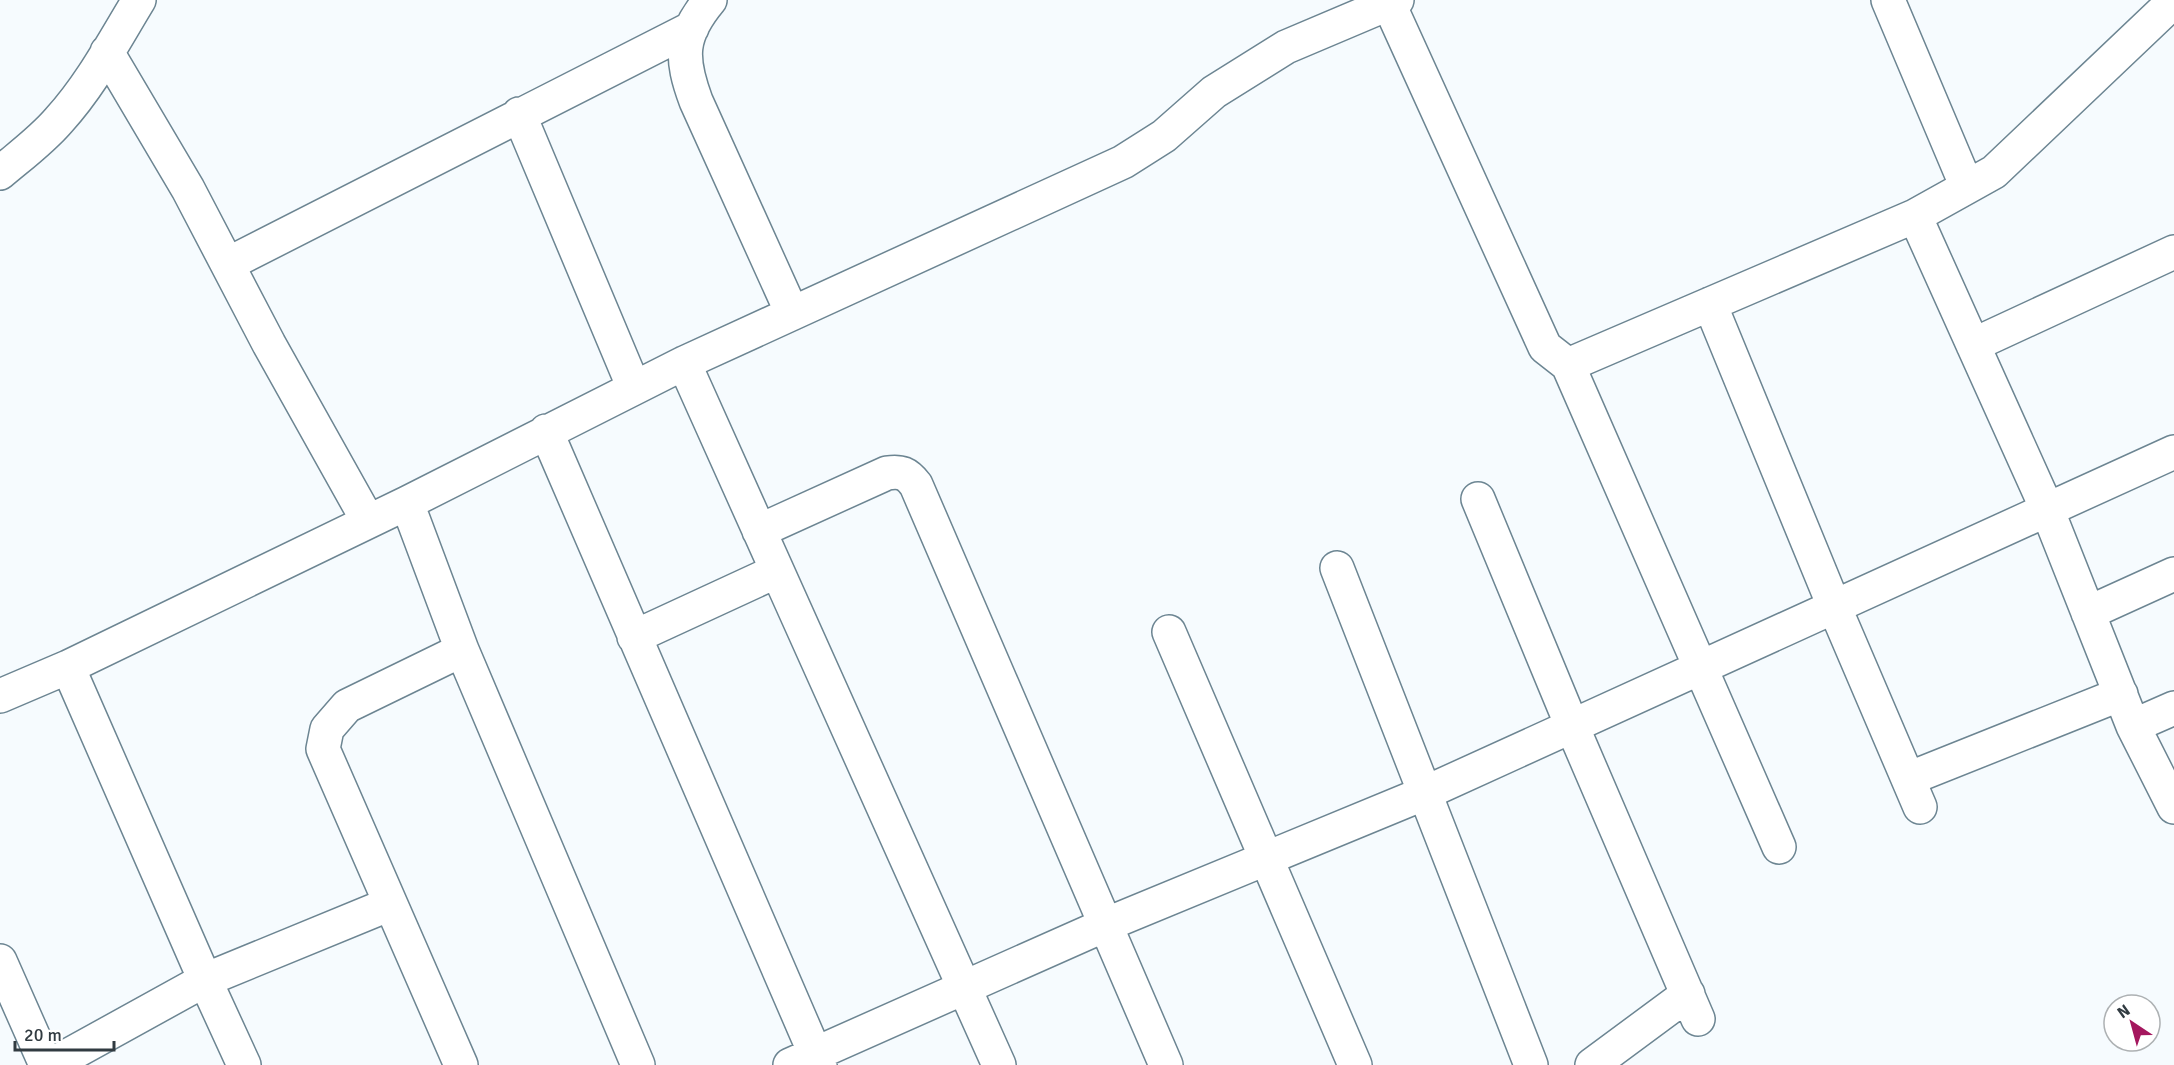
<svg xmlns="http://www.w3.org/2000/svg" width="2174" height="1065" font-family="Signika,sans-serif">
  <rect width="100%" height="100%" fill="#f6fbfe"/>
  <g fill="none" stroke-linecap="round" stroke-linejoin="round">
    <g stroke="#6c8592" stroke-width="36">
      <path id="minor" d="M710,0C680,36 680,58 696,101L792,313
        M1888,0L1967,187
        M1389,4L1545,347L1568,365L1779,847
        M107,52L188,189L269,344L368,521
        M519,114L634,388
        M0,173C20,156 42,140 59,120C91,85 114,41 139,0
        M1915,216L2047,509L2133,726L2174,807
        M228,264L692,28
        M1710,304L1834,606L1920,807
        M1973,345L2174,252
        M684,363L999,1065
        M1568,365L1915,216L1994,172L2174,1
        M546,431L820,1065
        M1478,499L1572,726L1698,1019
        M407,503L462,650L638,1065
        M759,531L887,473C901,471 907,473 916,485L1166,1065
        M1337,568L1531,1065
        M2088,613L2174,574
        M1169,632L1355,1065
        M634,637L777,571
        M68,667L205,980L244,1065
        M0,696L68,667L407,503L684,363L1123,162L1164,136L1214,92L1286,47L1397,0
        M2133,726L2174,708
        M1908,779L2121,694
        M0,961L46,1065
        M51,1065L205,980L390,904
        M461,1065L323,749L327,729L347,706L462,650
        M790,1065L1105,925L1425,793L2174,452
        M1592,1065L1688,994"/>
    </g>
    <use href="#minor" stroke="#fff" stroke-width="33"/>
  </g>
  <g transform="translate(2132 1023) rotate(324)"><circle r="28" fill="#ffffff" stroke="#adb1b3" stroke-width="1.5"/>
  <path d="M0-4.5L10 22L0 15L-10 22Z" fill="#a4175e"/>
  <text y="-9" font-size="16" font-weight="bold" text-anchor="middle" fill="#313b41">N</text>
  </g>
  <path d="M15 1041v9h99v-9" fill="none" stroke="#313b41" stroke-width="3"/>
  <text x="24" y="1041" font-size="18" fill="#313b41" stroke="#ffffff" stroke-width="4.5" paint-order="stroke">20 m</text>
</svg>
